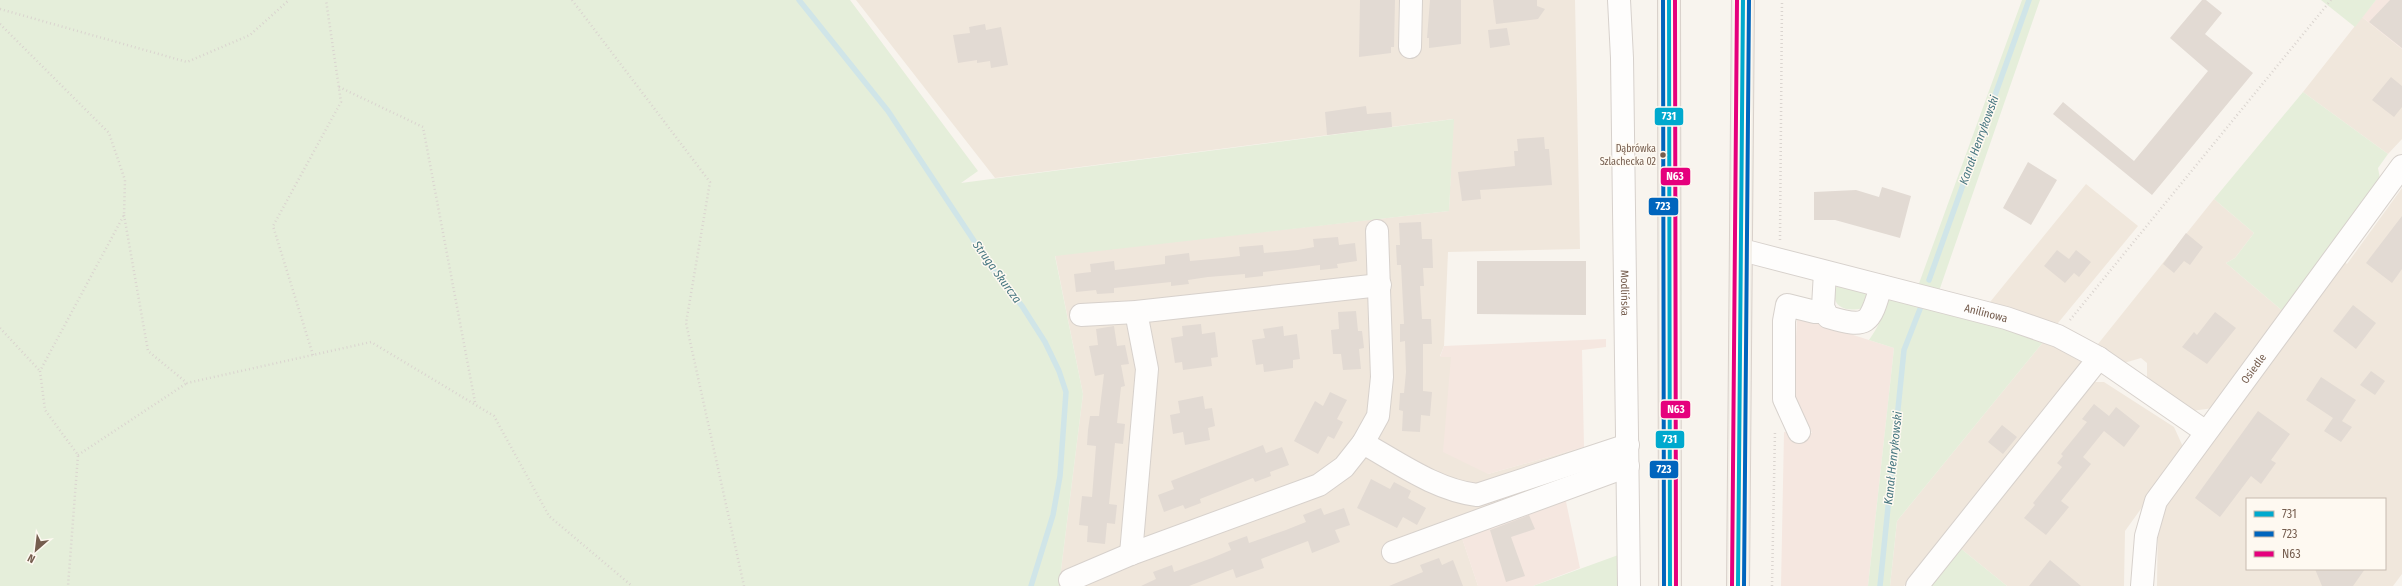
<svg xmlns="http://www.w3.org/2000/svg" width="2402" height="586" font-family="'Fira Sans Condensed',sans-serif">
  <rect width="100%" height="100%" fill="#f8f4ee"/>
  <path fill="#f0e7dc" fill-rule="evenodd" d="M856,0H1575L1580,249L1448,252L1444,346L1440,356H1451L1488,474L1584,447L1583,474L1461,535L1478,586H1059L1083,394L1055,255L1449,211L1453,119L995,178Z
    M2362,17L2402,49V139L2388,154L2303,92Z
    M2086,184L2138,226L2053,329L1986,307Z
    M2402,188V574L2393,586H2157L2158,512L2342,260L2347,264ZM2247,499H2385V569H2247Z
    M2214,199L2254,233L2235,258L2226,263L2285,313L2214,408L2191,411L2147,380V363L2141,358L2124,363L2098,344Z
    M2044,341L2085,364L1904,586H1890L1897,521Z
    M2094,382H2104L2174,427L2184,449L2125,531L2124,586H2007L1960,548Z"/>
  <path fill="#f5e7e0" d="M2376,0H2402V49L2362,17Z
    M1797,317L1894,348L1868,586H1781L1784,432L1812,433L1793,397Z
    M1606,339V347L1582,350L1584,447L1488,474L1443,452L1451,357H1440L1444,346Z
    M1565,497L1580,568L1533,586H1478L1461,535Z"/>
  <path fill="#e5eeda" d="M0,0H850L978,171L961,183L1454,119L1449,211L1055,256L1083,394L1059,586H0Z
    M2022,0H2040L1938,294L1917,289Z
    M2321,0H2376L2355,27Z
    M2303,92L2388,154L2378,168L2381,184L2285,313L2226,263L2235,258L2254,233L2214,199Z
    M1837,285L1869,293L1863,308C1845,313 1828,306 1837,285Z
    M1888,293L2010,327L2044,341L1897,521L1890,586H1868L1894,348L1869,340C1880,324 1886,312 1888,293Z
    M1960,548L2007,586H1930Z
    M1621,554V586H1533Z"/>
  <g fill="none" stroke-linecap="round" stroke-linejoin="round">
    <path stroke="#d0e5e8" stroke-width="5.5" d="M799,0L888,111L998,277L1022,306L1045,342L1059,371L1066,392L1060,476L1053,515L1031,586
      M1929,280L2029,0
      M1880,586L1904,350L1920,309"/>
  </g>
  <path fill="#e2dad3" d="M1360,0H1395L1394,47H1391V53L1359,57Z
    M1430,0H1461V44L1429,48V38H1427Z
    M1493,0H1537V6L1545,9L1538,19L1496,24Z
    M2202,0H2206L2222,13L2205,34L2253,73L2152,195L2053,114L2063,102L2134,161L2208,71L2170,38Z
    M2390,0H2402V48L2369,22Z
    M985,24L986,30L1001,27L1008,65L991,68L990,61L977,63V60L958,63L953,35L970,33L969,27Z
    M1507,28L1510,45L1490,48L1488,30Z
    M2391,77L2402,86V107L2394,117L2372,100Z
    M1366,106L1367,114L1391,112L1392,127L1327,135L1325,112Z
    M1544,137L1545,149H1549L1552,185L1480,190L1481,199L1462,201L1458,172L1515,166L1514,151H1518L1517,139Z
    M2028,162L2057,180L2031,225L2003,208Z
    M1882,187L1911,196L1900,238L1835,220H1814V192L1856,190L1879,197Z
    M2402,216V269L2392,283L2366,263Z
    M1421,222L1422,239H1432L1433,268H1423L1424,286H1420L1422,319H1431L1432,344H1423V391L1432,392L1430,416L1421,415L1420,432L1402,431L1403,411L1399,410L1400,393H1404L1406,372L1405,341L1400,342V324H1404L1401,265H1397L1396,245H1400L1399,223Z
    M2186,233L2203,247L2190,265L2184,261L2174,273L2163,264Z
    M1338,237L1339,245L1355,243L1357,261L1337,264L1338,268L1320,270V265L1263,272V276L1245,278V274L1208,277L1188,280L1189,284L1171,286V282L1114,288V293L1097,294L1096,290L1076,292L1074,274L1091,272L1090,264L1114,261L1115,270L1165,264V256L1189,253L1190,261L1223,258L1240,256L1239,247L1263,245L1264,253L1298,250L1314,247L1313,239Z
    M2057,250L2069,259L2076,250L2091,262L2079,277L2074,273L2065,283L2044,266Z
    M1477,261H1586V315L1477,314Z
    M2353,305L2376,323L2356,349L2333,331Z
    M1356,311L1358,331H1362L1363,339L1364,348L1359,349L1361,369L1343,370L1341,354H1333L1331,330L1339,329L1338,312Z
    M2215,312L2236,328L2207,364L2182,347L2194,332L2197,335Z
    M1201,324L1202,334L1215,332L1218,357L1211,358L1212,366L1183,370L1182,362L1175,363L1171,338L1183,336L1182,326Z
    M1114,326L1117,346L1125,345L1129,364L1121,365L1125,386L1121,387L1117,423L1125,424L1123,444L1115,443L1109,504L1117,505L1115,524L1107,523L1105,544L1087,542L1088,526L1079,525L1082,496L1092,497L1096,446L1087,445L1088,430L1090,416H1099L1104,374L1095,376L1089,346L1098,345L1096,329Z
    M1283,326L1284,336L1297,334L1300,359L1293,360V368L1264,372L1263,364L1256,365L1252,340L1265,338L1263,329Z
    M2371,371L2385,381L2375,395L2360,385Z
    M2321,377L2356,400L2342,421L2352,427L2341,442L2324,431L2333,418L2306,400Z
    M1330,392L1347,400L1337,419L1343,422L1334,439L1328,436L1318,454L1294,441L1315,401L1323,406Z
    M1203,396L1205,409L1212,408L1215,426L1208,428L1210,440L1185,445L1183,432L1173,434L1170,415L1180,413L1178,401Z
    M2094,404L2109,416L2116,407L2140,426L2124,447L2104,431L2083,457L2091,464L2061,501L2069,507L2046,535L2024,518L2035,505L2033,503L2062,467L2057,463L2063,456L2061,454L2087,422L2082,419Z
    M2258,411L2290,434L2271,460L2276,463L2261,484L2251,476L2220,517L2195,498Z
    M2002,425L2017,437L2003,454L1988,442Z
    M1263,445L1266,453L1282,447L1289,465L1270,472L1271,476L1255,482L1253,478L1200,499L1201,503L1185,509L1183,505L1164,512L1158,495L1174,489L1171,481Z
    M1371,479L1390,489L1394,482L1411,491L1408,498L1426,508L1417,525L1403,517L1397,528L1357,508Z
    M1321,508L1324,515L1344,508L1350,525L1335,530L1340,542L1312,553L1308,541L1261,559L1264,568L1236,578L1233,569L1189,586H1141L1156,579L1153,572L1172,565L1174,572L1212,558L1231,550L1228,543L1247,536L1249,543L1286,530L1306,522L1303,515Z
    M1529,515L1535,529L1511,537L1525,576L1506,582L1490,530Z
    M1439,558L1442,565L1453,560L1463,586H1389L1423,572L1420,565Z
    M2050,560L2081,586H2029Z
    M2315,569H2365L2353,586H2322Z"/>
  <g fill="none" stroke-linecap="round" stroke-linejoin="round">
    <g stroke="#d7d1cc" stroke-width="24">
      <g id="minor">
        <path id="s1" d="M1619,0L1622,58L1629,586"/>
        <path d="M1410,47L1411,0"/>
        <path id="s2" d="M1742,250L2006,318L2058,336L2099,358L2206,432"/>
        <path d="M1825,272L1823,307L1828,317C1868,329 1870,324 1881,286"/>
        <path d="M1081,315L1136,312L1380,285"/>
        <path d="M1799,432L1784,399V321L1787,305L1815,312H1825"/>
        <path d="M1363,443C1399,463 1436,490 1477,495L1628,445"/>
        <path d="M1393,552L1628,466"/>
        <path d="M1131,554L1147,369L1136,312"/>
        <path d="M1070,580L1131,554L1319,485L1344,467L1363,443L1378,416L1382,377L1377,231"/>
        <path d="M1917,586L2099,358"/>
        <path id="s3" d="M2142,586L2146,536L2156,501L2402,166"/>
      </g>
    </g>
    <g stroke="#d9d1cb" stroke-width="24">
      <path id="major" d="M1669,0L1670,586
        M1738,586L1743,0"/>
    </g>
    <path stroke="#dad4cf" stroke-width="2.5" stroke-dasharray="1 3" stroke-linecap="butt" d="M572,0L710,182L686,323L744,586
      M0,9L187,62L250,35L289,0
      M0,24L109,133L125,180L124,215L40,371L45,410L78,455L68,586
      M339,87L423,127L475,402
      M124,215L148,351L187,383L371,342L494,416L549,516L632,586
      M1780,240L1782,0
      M2070,320L2331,0
      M0,328L40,371
      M313,355L273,226L341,102L326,0
      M78,455L187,383
      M1772,586L1775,431"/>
    <use href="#minor" stroke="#fefdfc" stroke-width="22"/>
    <use href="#major" stroke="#f2eee7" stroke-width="22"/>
    <g stroke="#fef9f1" stroke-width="7">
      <path id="bus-1" d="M1669,0L1670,586
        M1738,586L1743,0"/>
    </g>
    <g stroke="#fef9f1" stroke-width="7">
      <path id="bus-2" d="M1663,0L1664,586
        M1744,586L1749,0"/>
    </g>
    <g stroke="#fef9f1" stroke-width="7">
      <path id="bus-3" d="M1675,0L1676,586
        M1732,586L1737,0"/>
    </g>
    <use href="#bus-1" stroke="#00a9ce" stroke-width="4"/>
    <use href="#bus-2" stroke="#0065bd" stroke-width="4"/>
    <use href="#bus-3" stroke="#e5007d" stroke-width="4"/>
  </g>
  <circle fill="#755d4e" stroke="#fef9f1" stroke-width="1.5" cx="1663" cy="155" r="3.5"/>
  <g text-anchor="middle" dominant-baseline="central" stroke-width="3" stroke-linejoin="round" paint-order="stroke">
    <g font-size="10" fill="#755d4e" stroke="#fef9f1" text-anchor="end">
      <text x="1656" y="149">Dąbrówka<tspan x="1656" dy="13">Szlachecka 02</tspan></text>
    </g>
    <g font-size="11" fill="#755d4e" stroke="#fef9f1">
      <text stroke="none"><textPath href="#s1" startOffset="293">Modlińska</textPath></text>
      <text stroke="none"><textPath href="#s2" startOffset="252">Anilinowa</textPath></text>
      <text stroke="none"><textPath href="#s3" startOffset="251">Osiedle</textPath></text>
    </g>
    <g font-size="12" font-style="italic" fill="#467680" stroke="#fef9f1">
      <text transform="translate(1979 140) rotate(-70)">Kanał Henrykowski</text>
      <text transform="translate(997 272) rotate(54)">Struga Skurcza</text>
      <text transform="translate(1893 458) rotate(-84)">Kanał Henrykowski</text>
    </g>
  </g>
  <g stroke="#fef9f1" stroke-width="1.5">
    <rect x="1654" y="107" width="30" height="19" rx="4" fill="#00a9ce"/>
    <rect x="1660" y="167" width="31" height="19" rx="4" fill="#e5007d"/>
    <rect x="1648" y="197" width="31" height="19" rx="4" fill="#0065bd"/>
    <rect x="1660" y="400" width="31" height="19" rx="4" fill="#e5007d"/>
    <rect x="1655" y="430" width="30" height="19" rx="4" fill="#00a9ce"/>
    <rect x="1649" y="460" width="30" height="19" rx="4" fill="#0065bd"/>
  </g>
  <g font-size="11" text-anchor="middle" font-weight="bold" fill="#fff">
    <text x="1669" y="120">731</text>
    <text x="1675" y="180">N63</text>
    <text x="1663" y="210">723</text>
    <text x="1676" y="413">N63</text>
    <text x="1670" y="443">731</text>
    <text x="1664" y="473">723</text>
  </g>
  <rect x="2246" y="498" width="140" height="72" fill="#fef9f1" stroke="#c7bbb0"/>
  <rect x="2254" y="511" width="20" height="6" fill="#00a9ce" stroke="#c7bbb0"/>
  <text x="2282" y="518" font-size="12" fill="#755d4e">731</text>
  <rect x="2254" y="531" width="20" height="6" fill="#0065bd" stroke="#c7bbb0"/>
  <text x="2282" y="538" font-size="12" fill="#755d4e">723</text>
  <rect x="2254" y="551" width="20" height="6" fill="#e5007d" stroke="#c7bbb0"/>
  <text x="2282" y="558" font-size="12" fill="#755d4e">N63</text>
  <g transform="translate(36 550) rotate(208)" stroke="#fef9f1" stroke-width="3" paint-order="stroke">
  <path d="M0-3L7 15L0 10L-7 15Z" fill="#755d4e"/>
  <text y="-6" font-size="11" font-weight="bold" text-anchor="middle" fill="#755d4e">N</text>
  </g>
</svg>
